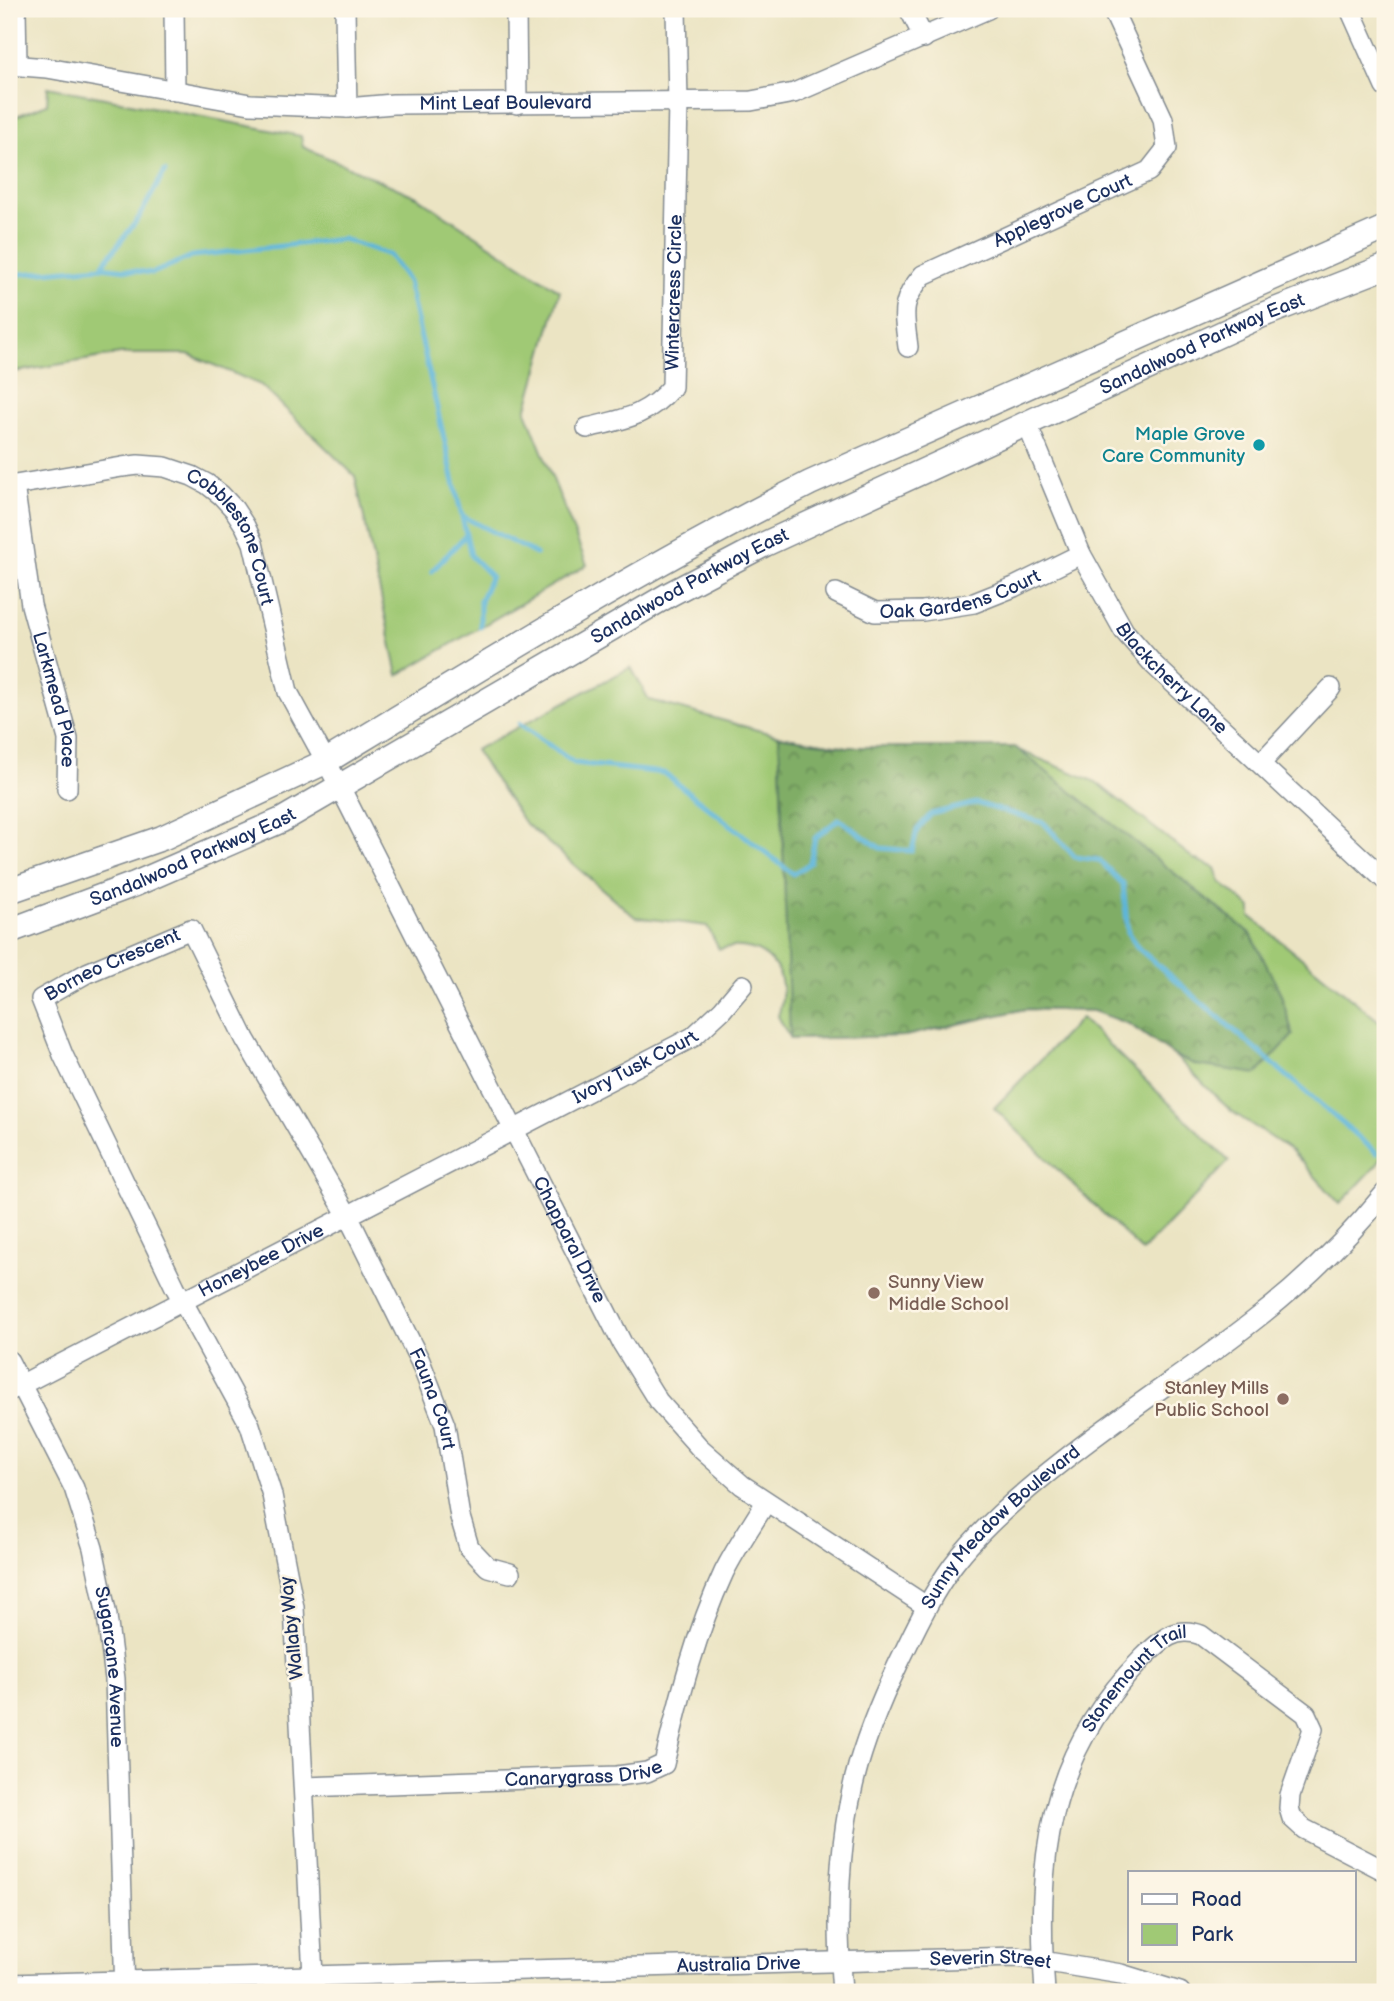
<svg xmlns="http://www.w3.org/2000/svg" width="1394" height="2001" font-family="'Balsamiq Sans',sans-serif">
  <defs>
    <pattern id="forest-crowns" width="20" height="18" patternUnits="userSpaceOnUse" patternTransform="scale(1.75)"><rect width="20" height="18" fill="#80ad66"/><path d="M2 6a3 3 0 1 1 6 0M12 15a3 3 0 1 1 6 0" fill="none" stroke="#688d57"/></pattern>
  </defs>
  <rect width="100%" height="100%" fill="#fcf5e5"/>
  <filter id="ink" filterUnits="userSpaceOnUse"><feTurbulence type="fractalNoise" baseFrequency=".0143" numOctaves="2"/><feDisplacementMap in="SourceGraphic" scale="14" xChannelSelector="R" yChannelSelector="G"/><feConvolveMatrix kernelMatrix="1 2 1 2 8 2 1 2 1" color-interpolation-filters="sRGB"/></filter>
  <filter id="wash" filterUnits="userSpaceOnUse"><feTurbulence type="fractalNoise" baseFrequency=".00686" numOctaves="4" result="noise"/><feDisplacementMap in="SourceGraphic" scale="28" xChannelSelector="R" yChannelSelector="G"/><feGaussianBlur stdDeviation="1.57" result="paint"/><feColorMatrix in="noise" values="0 0 0 0 0 0 0 0 0 0 0 0 0 0 0 0 0 1.4 0 .05"/><feComposite in="paint" operator="in"/></filter>
  <g filter="url(#wash)">
    <rect width="100%" height="100%" fill="#ebe4c3"/>
    <path fill="#a0c975" stroke="#5e7c6a" stroke-width="2" d="M48,87L301,136L303,147L417,197L560,291L526,411L587,565L398,675L355,476L261,385L188,354H120L9,373V119L47,104Z
      M631,667L649,700L779,736L847,747H1011L1096,782L1194,859L1215,868L1220,882L1251,908V917L1385,1026V1152L1377,1165L1340,1204L1292,1151L1231,1111L1175,1056L1129,1024L1094,1011L1025,1009L905,1036L790,1039L778,1016C794,971 765,938 719,949L707,926L635,917L524,822L475,750Z
      M1081,1018L1229,1161L1142,1251L994,1108Z"/>
    <path fill="url(#forest-crowns)" stroke="#4e6e62" stroke-width="2" d="M779,736L847,747H1015L1251,934L1281,994L1293,1035L1257,1074L1196,1065L1175,1056L1129,1024L1093,1011L1025,1009L905,1036L790,1039Z"/>
    <g fill="none" stroke-linecap="round" stroke-linejoin="round">
      <path stroke="#5db6da" stroke-width="5" d="M101,267L138,219L165,171
        M9,275L101,267L153,273L192,256L343,239L389,255L408,281L471,556L491,576L480,601V627
        M462,516L536,554
        M432,571L466,535
        M520,724L574,763L664,773L793,874L810,863L815,838L839,819L880,848L912,851L917,830L931,814L976,803L1044,823L1075,857L1099,860L1123,884L1128,933L1138,948L1377,1153"/>
    </g>
  </g>
  <g filter="url(#ink)">
    <g fill="none" stroke-linecap="round" stroke-linejoin="round">
      <g stroke="#838a90" stroke-width="22">
        <g id="minor">
          <path d="M16,9L17,64"/>
          <path d="M174,9L175,91"/>
          <path d="M345,9L347,108"/>
          <path d="M516,9L517,104"/>
          <path d="M909,9L924,38"/>
          <path d="M1350,9L1385,87"/>
          <path id="s1" d="M9,65L47,68L250,104L347,108L393,104L751,101L794,93L988,9"/>
          <path id="s2" d="M908,347C904,313 899,303 923,275L1149,171L1167,148L1163,119L1112,9"/>
          <path id="s3" d="M1027,424L1081,554L1124,631L1154,665L1385,880"/>
          <path id="s4" d="M587,428C624,419 646,417 672,387L678,103L676,9"/>
          <path id="s5" d="M14,485L31,605L68,739L67,789"/>
          <path id="s6" d="M9,486L122,467L138,465L165,467L192,476L207,484L221,495L234,509L245,526L253,543L288,692L340,787L622,1343L658,1401L700,1448L742,1485L926,1606"/>
          <path id="s7" d="M836,593L875,612L923,611L974,603L1014,587L1081,554"/>
          <path d="M1261,763L1331,688"/>
          <path id="s8" d="M9,1361L74,1488L93,1548L107,1616L115,1679L125,1992"/>
          <path id="s9" d="M9,1391L693,1037L722,1010L743,985"/>
          <path id="s10" d="M304,1787L617,1776L647,1772L664,1764C679,1699 696,1632 724,1572C736,1548 752,1525 766,1502"/>
          <path id="s11" d="M313,1976L294,1607L272,1495L250,1425L175,1287L63,1055L41,999L87,973L191,929L245,1039L348,1216L420,1361L445,1425L460,1517L469,1547L488,1567L510,1573"/>
          <path id="s12" d="M9,1984L1017,1957L1121,1974L1180,1992"/>
          <path id="s13" d="M842,1992C836,1918 838,1838 858,1766C870,1725 887,1686 906,1648C920,1619 934,1591 953,1565C980,1529 1028,1488 1064,1460C1128,1409 1197,1366 1261,1315C1307,1279 1348,1238 1385,1193"/>
          <path id="s14" d="M1045,1992C1036,1863 1046,1756 1142,1659C1160,1641 1175,1625 1201,1635L1306,1714L1313,1729L1290,1795L1289,1808L1292,1818L1304,1829L1385,1871"/>
        </g>
      </g>
      <g stroke="#838a90" stroke-width="27">
        <g id="major">
          <path d="M9,891L162,838L325,762C483,666 644,567 810,483L1385,228"/>
          <path id="s15" d="M9,931L135,884L282,820L670,594L765,544L1260,316L1385,267"/>
        </g>
      </g>
      <use href="#minor" stroke="#fff" stroke-width="19"/>
      <use href="#major" stroke="#fff" stroke-width="24"/>
    </g>
  </g>
  <circle fill="#0f9aa8" stroke="#fcf5e5" stroke-width="2.5" cx="1259" cy="445" r="7"/>
  <g fill="#8d6e63" stroke="#fcf5e5" stroke-width="2.5">
    <circle cx="874" cy="1293" r="7"/>
    <circle cx="1283" cy="1399" r="7"/>
  </g>
  <g text-anchor="middle" dominant-baseline="central" stroke-width="5" stroke-linejoin="round" paint-order="stroke">
    <g font-size="19" fill="#1b2f5e" stroke="#fcf5e5">
      <text stroke="none"><textPath href="#s1" startOffset="500">Mint Leaf Boulevard</textPath></text>
      <text stroke="none"><textPath href="#s2" startOffset="231">Applegrove Court</textPath></text>
      <text stroke="none"><textPath href="#s4" startOffset="191">Wintercress Circle</textPath></text>
      <text stroke="none"><textPath href="#s15" startOffset="1332">Sandalwood Parkway East</textPath></text>
      <text stroke="none"><textPath href="#s6" startOffset="262">Cobblestone Court</textPath></text>
      <text stroke="none"><textPath href="#s15" startOffset="765">Sandalwood Parkway East</textPath></text>
      <text stroke="none"><textPath href="#s7" startOffset="131">Oak Gardens Court</textPath></text>
      <text stroke="none"><textPath href="#s3" startOffset="296">Blackcherry Lane</textPath></text>
      <text stroke="none"><textPath href="#s5" startOffset="219">Larkmead Place</textPath></text>
      <text stroke="none"><textPath href="#s15" startOffset="198">Sandalwood Parkway East</textPath></text>
      <text stroke="none"><textPath href="#s11" startOffset="1111">Borneo Crescent</textPath></text>
      <text stroke="none"><textPath href="#s9" startOffset="705">Ivory Tusk Court</textPath></text>
      <text stroke="none"><textPath href="#s6" startOffset="1048">Chapparal Drive</textPath></text>
      <text stroke="none"><textPath href="#s9" startOffset="284">Honeybee Drive</textPath></text>
      <text stroke="none"><textPath href="#s11" startOffset="1727">Fauna Court</textPath></text>
      <text stroke="none"><textPath href="#s13" startOffset="511">Sunny Meadow Boulevard</textPath></text>
      <text transform="translate(292 1628) rotate(-96)">Wallaby Way</text>
      <text stroke="none"><textPath href="#s8" startOffset="326">Sugarcane Avenue</textPath></text>
      <text stroke="none"><textPath href="#s14" startOffset="341">Stonemount Trail</textPath></text>
      <text stroke="none"><textPath href="#s10" startOffset="280">Canarygrass Drive</textPath></text>
      <text stroke="none"><textPath href="#s12" startOffset="982">Severin Street</textPath></text>
      <text stroke="none"><textPath href="#s12" startOffset="730">Australia Drive</textPath></text>
    </g>
    <g font-size="19" fill="#0d838f" stroke="#fcf5e5" text-anchor="end">
      <text x="1245" y="434">Maple Grove<tspan x="1245" dy="22">Care Community</tspan></text>
    </g>
    <g font-size="19" fill="#785e54" stroke="#fcf5e5" text-anchor="start">
      <text x="888" y="1282">Sunny View<tspan x="888" dy="22">Middle School</tspan></text>
      <text x="1269" y="1388" text-anchor="end">Stanley Mills<tspan x="1269" dy="22">Public School</tspan></text>
    </g>
  </g>
  <rect width="1394" height="2001" fill="none" stroke="#fcf5e5" stroke-width="35"/>
  <rect x="1128" y="1871" width="228" height="91" fill="#fcf5e5" stroke="#a2a6af" stroke-width="2"/>
  <rect x="1142" y="1894" width="35" height="10" fill="#ffffff" stroke="#a2a6af" stroke-width="2"/>
  <text x="1191" y="1906" font-size="21" fill="#1b2f5e">Road</text>
  <rect x="1142" y="1924" width="35" height="21" fill="#a0c975" stroke="#a2a6af" stroke-width="2"/>
  <text x="1191" y="1941" font-size="21" fill="#1b2f5e">Park</text>
</svg>
